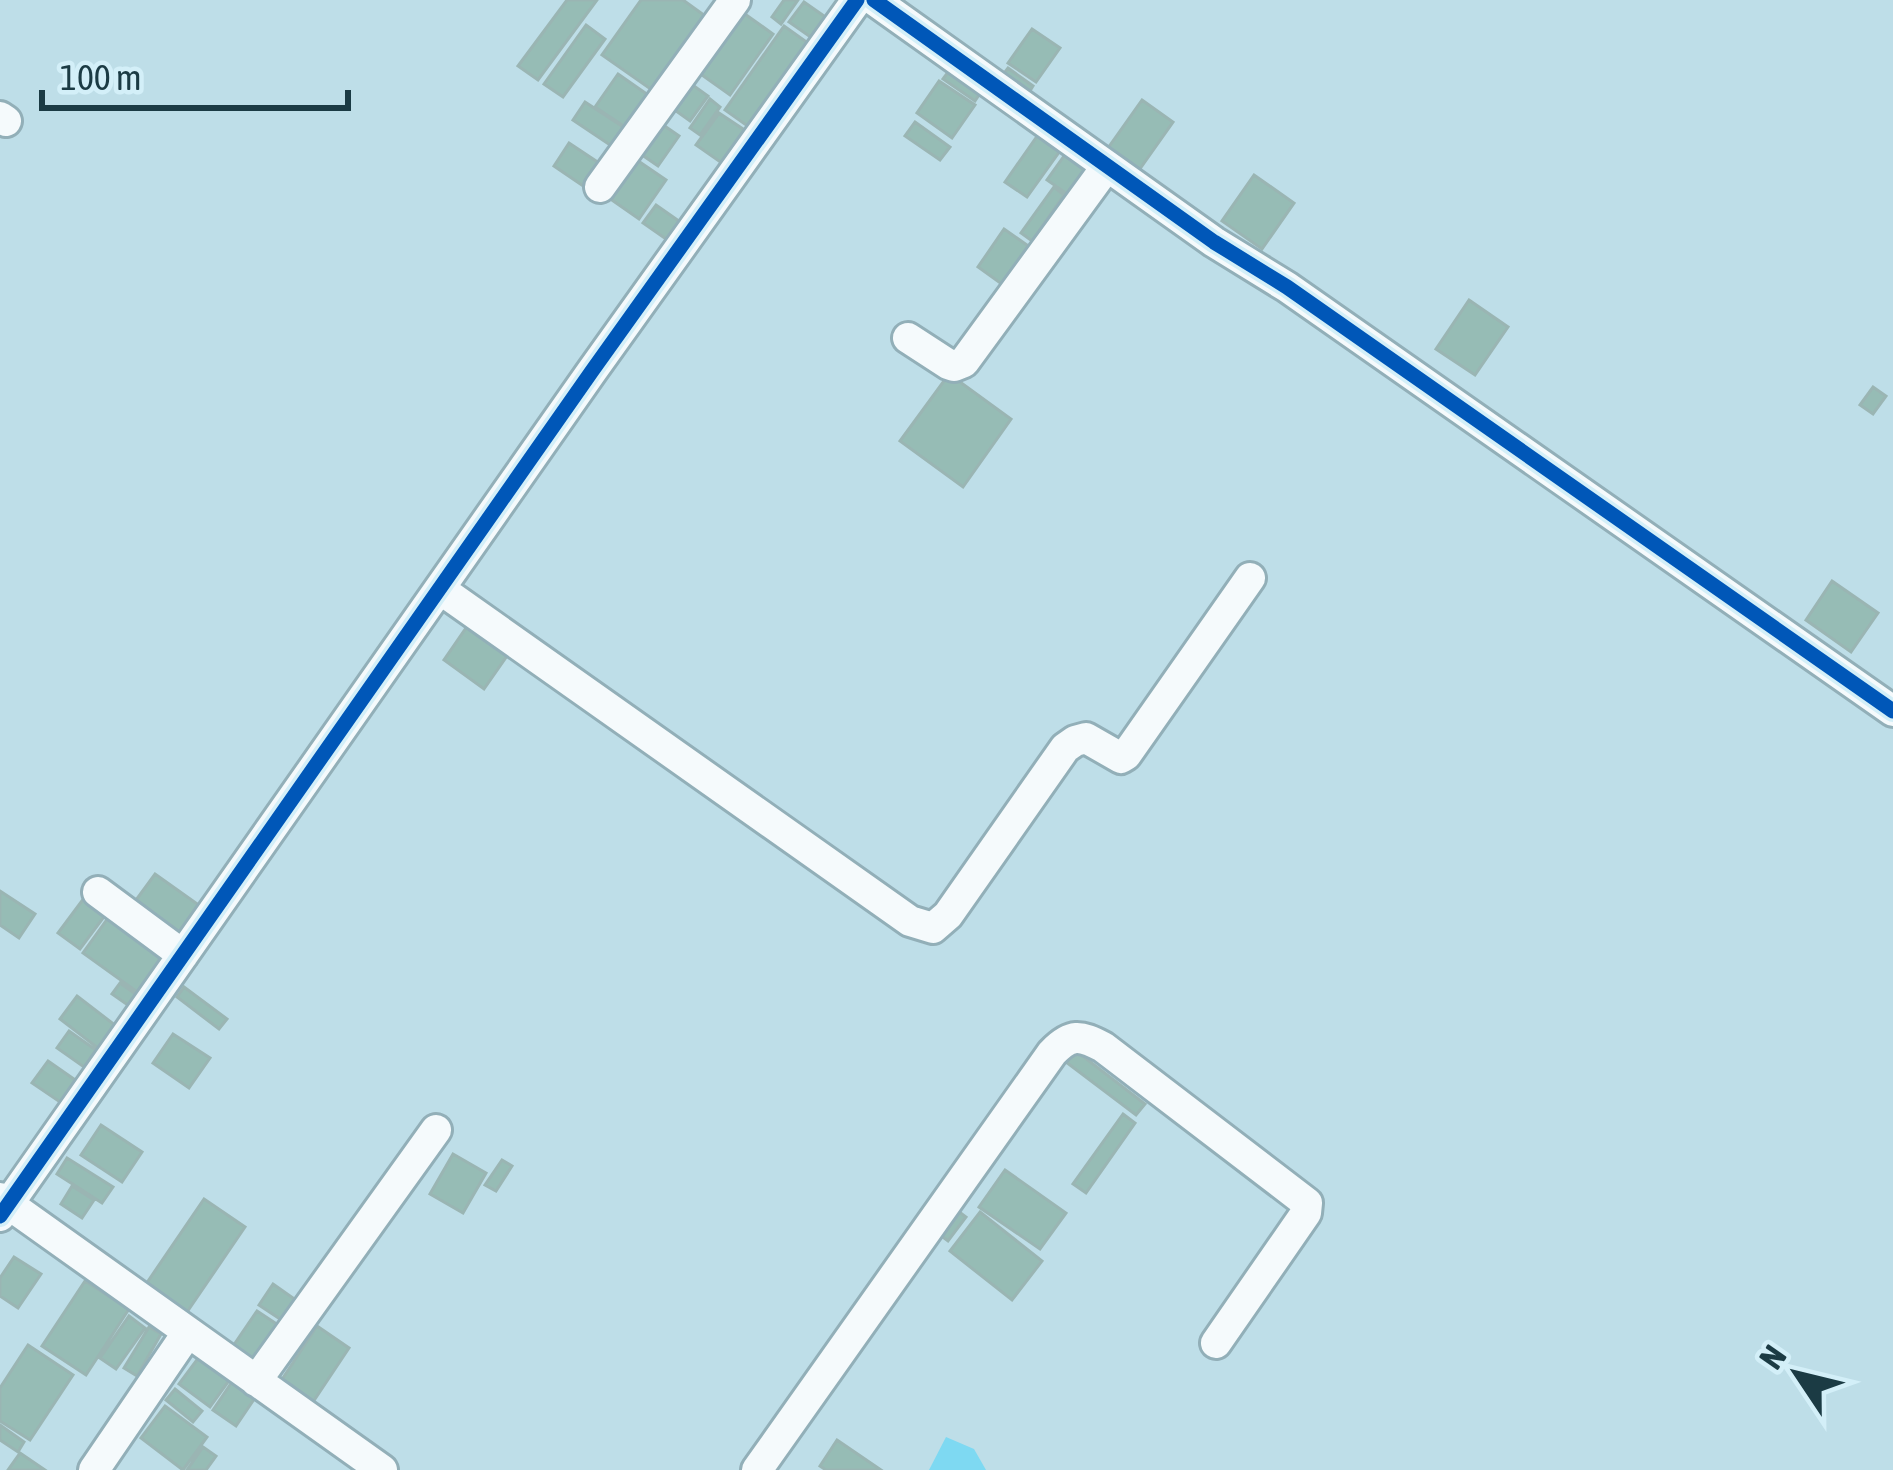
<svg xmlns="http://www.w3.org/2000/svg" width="1893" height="1470" font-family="'Asap Condensed',sans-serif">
  <rect width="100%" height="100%" fill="#bedee8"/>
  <path fill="#7ed9f2" d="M946,1437L974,1449L986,1470H929Z"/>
  <path fill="#96bcb5" stroke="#9ab5b3" stroke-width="3" d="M567,0H597L538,80L518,66Z
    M641,0H683L715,23L662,97L602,55Z
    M784,0H798L781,24L772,17Z
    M804,2L837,25L822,45L789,22Z
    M735,7L773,34L730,95L692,68Z
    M586,25L605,39L563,97L544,84Z
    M784,26L815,48L756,132L725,110Z
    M1032,29L1060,48L1036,82L1008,63Z
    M954,64L985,86L975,101L943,79Z
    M1008,68L1033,86L1028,94L1002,76Z
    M618,74L654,99L631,131L595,107Z
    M687,81L708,96L690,121L669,106Z
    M939,81L975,105L952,138L917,113Z
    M710,99L720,107L700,135L690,128Z
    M1142,100L1173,122L1137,173L1106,151Z
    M585,102L631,132L619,151L573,120Z
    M719,113L752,135L729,168L696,145Z
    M653,118L679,136L658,166L632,148Z
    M915,122L950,147L940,160L905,136Z
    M1040,132L1062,148L1027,197L1005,182Z
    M569,143L608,169L592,192L554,166Z
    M1069,149L1098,170L1077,201L1047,180Z
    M628,154L666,180L639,219L602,193Z
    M1254,175L1294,203L1262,249L1222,221Z
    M1054,187L1064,195L1032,241L1021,233Z
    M656,205L689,228L676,246L643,223Z
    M1004,229L1037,252L1010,290L978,267Z
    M1469,300L1508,327L1475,375L1436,349Z
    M949,374L1011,419L963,487L900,441Z
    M1873,387L1886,396L1873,414L1860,405Z
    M1832,581L1878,613L1851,652L1806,620Z
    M468,625L509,653L484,689L444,660Z
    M155,874L203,908L176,946L128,911Z
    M0,891L35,914L19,938L0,925Z
    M87,894L109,910L80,949L58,933Z
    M108,918L172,964L147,999L83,953Z
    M120,983L140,997L132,1008L112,994Z
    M184,987L227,1019L219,1029L177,997Z
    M77,996L120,1029L103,1052L60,1019Z
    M69,1031L96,1050L84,1067L57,1048Z
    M173,1034L210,1058L189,1088L153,1063Z
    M1067,1044L1145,1104L1136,1115L1058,1056Z
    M48,1061L78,1082L63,1104L32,1083Z
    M1123,1114L1135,1123L1086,1193L1073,1184Z
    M101,1125L142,1152L122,1182L81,1155Z
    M453,1154L486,1173L463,1213L430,1194Z
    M67,1158L113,1187L102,1203L57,1174Z
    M502,1160L512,1166L496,1191L485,1185Z
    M1005,1170L1066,1213L1040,1249L979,1207Z
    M72,1186L94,1200L82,1218L61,1204Z
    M204,1199L245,1227L185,1315L144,1287Z
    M950,1205L966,1217L948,1241L932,1229Z
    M980,1212L1042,1261L1012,1300L950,1251Z
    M14,1257L41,1274L18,1308L0,1296V1278Z
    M85,1281L129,1309L86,1375L42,1346Z
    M273,1284L303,1305L289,1325L259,1305Z
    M257,1311L287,1331L260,1369L231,1349Z
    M129,1316L145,1328L116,1369L100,1358Z
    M317,1326L349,1348L311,1405L279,1384Z
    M149,1327L161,1334L137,1376L124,1368Z
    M28,1345L73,1375L30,1440L0,1421V1388Z
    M202,1353L233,1375L210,1407L179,1384Z
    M236,1376L259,1392L236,1426L213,1410Z
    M175,1389L202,1411L193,1422L166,1400Z
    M165,1406L207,1437L183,1470L141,1438Z
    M0,1425L24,1442L18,1452L0,1440Z
    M837,1440L881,1470H826L820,1466Z
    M203,1447L216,1456L206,1470H187Z
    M20,1453L45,1470H8Z"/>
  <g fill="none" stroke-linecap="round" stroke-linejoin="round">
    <g stroke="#92afb8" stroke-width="36">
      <path id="minor" d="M874,0L1214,242L1287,287L1893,711
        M0,117L6,121
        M600,187L735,0
        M908,338L948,364L954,366L964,362L1107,166
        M440,589L910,921L933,928L948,915L1065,748L1075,741L1086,738L1121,758L1126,755L1250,578
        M98,892L183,955
        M0,1198L382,1470
        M0,1216L592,371L857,0
        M256,1381L436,1130
        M94,1470L188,1332
        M757,1470L1052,1053C1071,1033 1080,1035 1103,1047L1307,1203L1306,1213L1216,1343"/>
    </g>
    <use href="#minor" stroke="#f5fafc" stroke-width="30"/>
    <g stroke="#d3eff8" stroke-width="22">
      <path id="cycleway" d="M874,0L1214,242L1287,287L1893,711
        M0,1216L592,371L857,0"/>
    </g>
    <use href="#cycleway" stroke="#0057b8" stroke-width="15"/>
  </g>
  <g transform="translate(1797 1374) rotate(305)" stroke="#d3eff8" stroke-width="9" paint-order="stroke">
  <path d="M0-9L21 45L0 30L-21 45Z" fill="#1b3b44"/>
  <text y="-18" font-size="33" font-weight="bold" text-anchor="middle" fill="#1b3b44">N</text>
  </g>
  <path d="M42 90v18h306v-18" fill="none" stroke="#1b3b44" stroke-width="6"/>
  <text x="60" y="90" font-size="36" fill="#1b3b44" stroke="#d3eff8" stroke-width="9" paint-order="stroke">100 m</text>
</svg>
